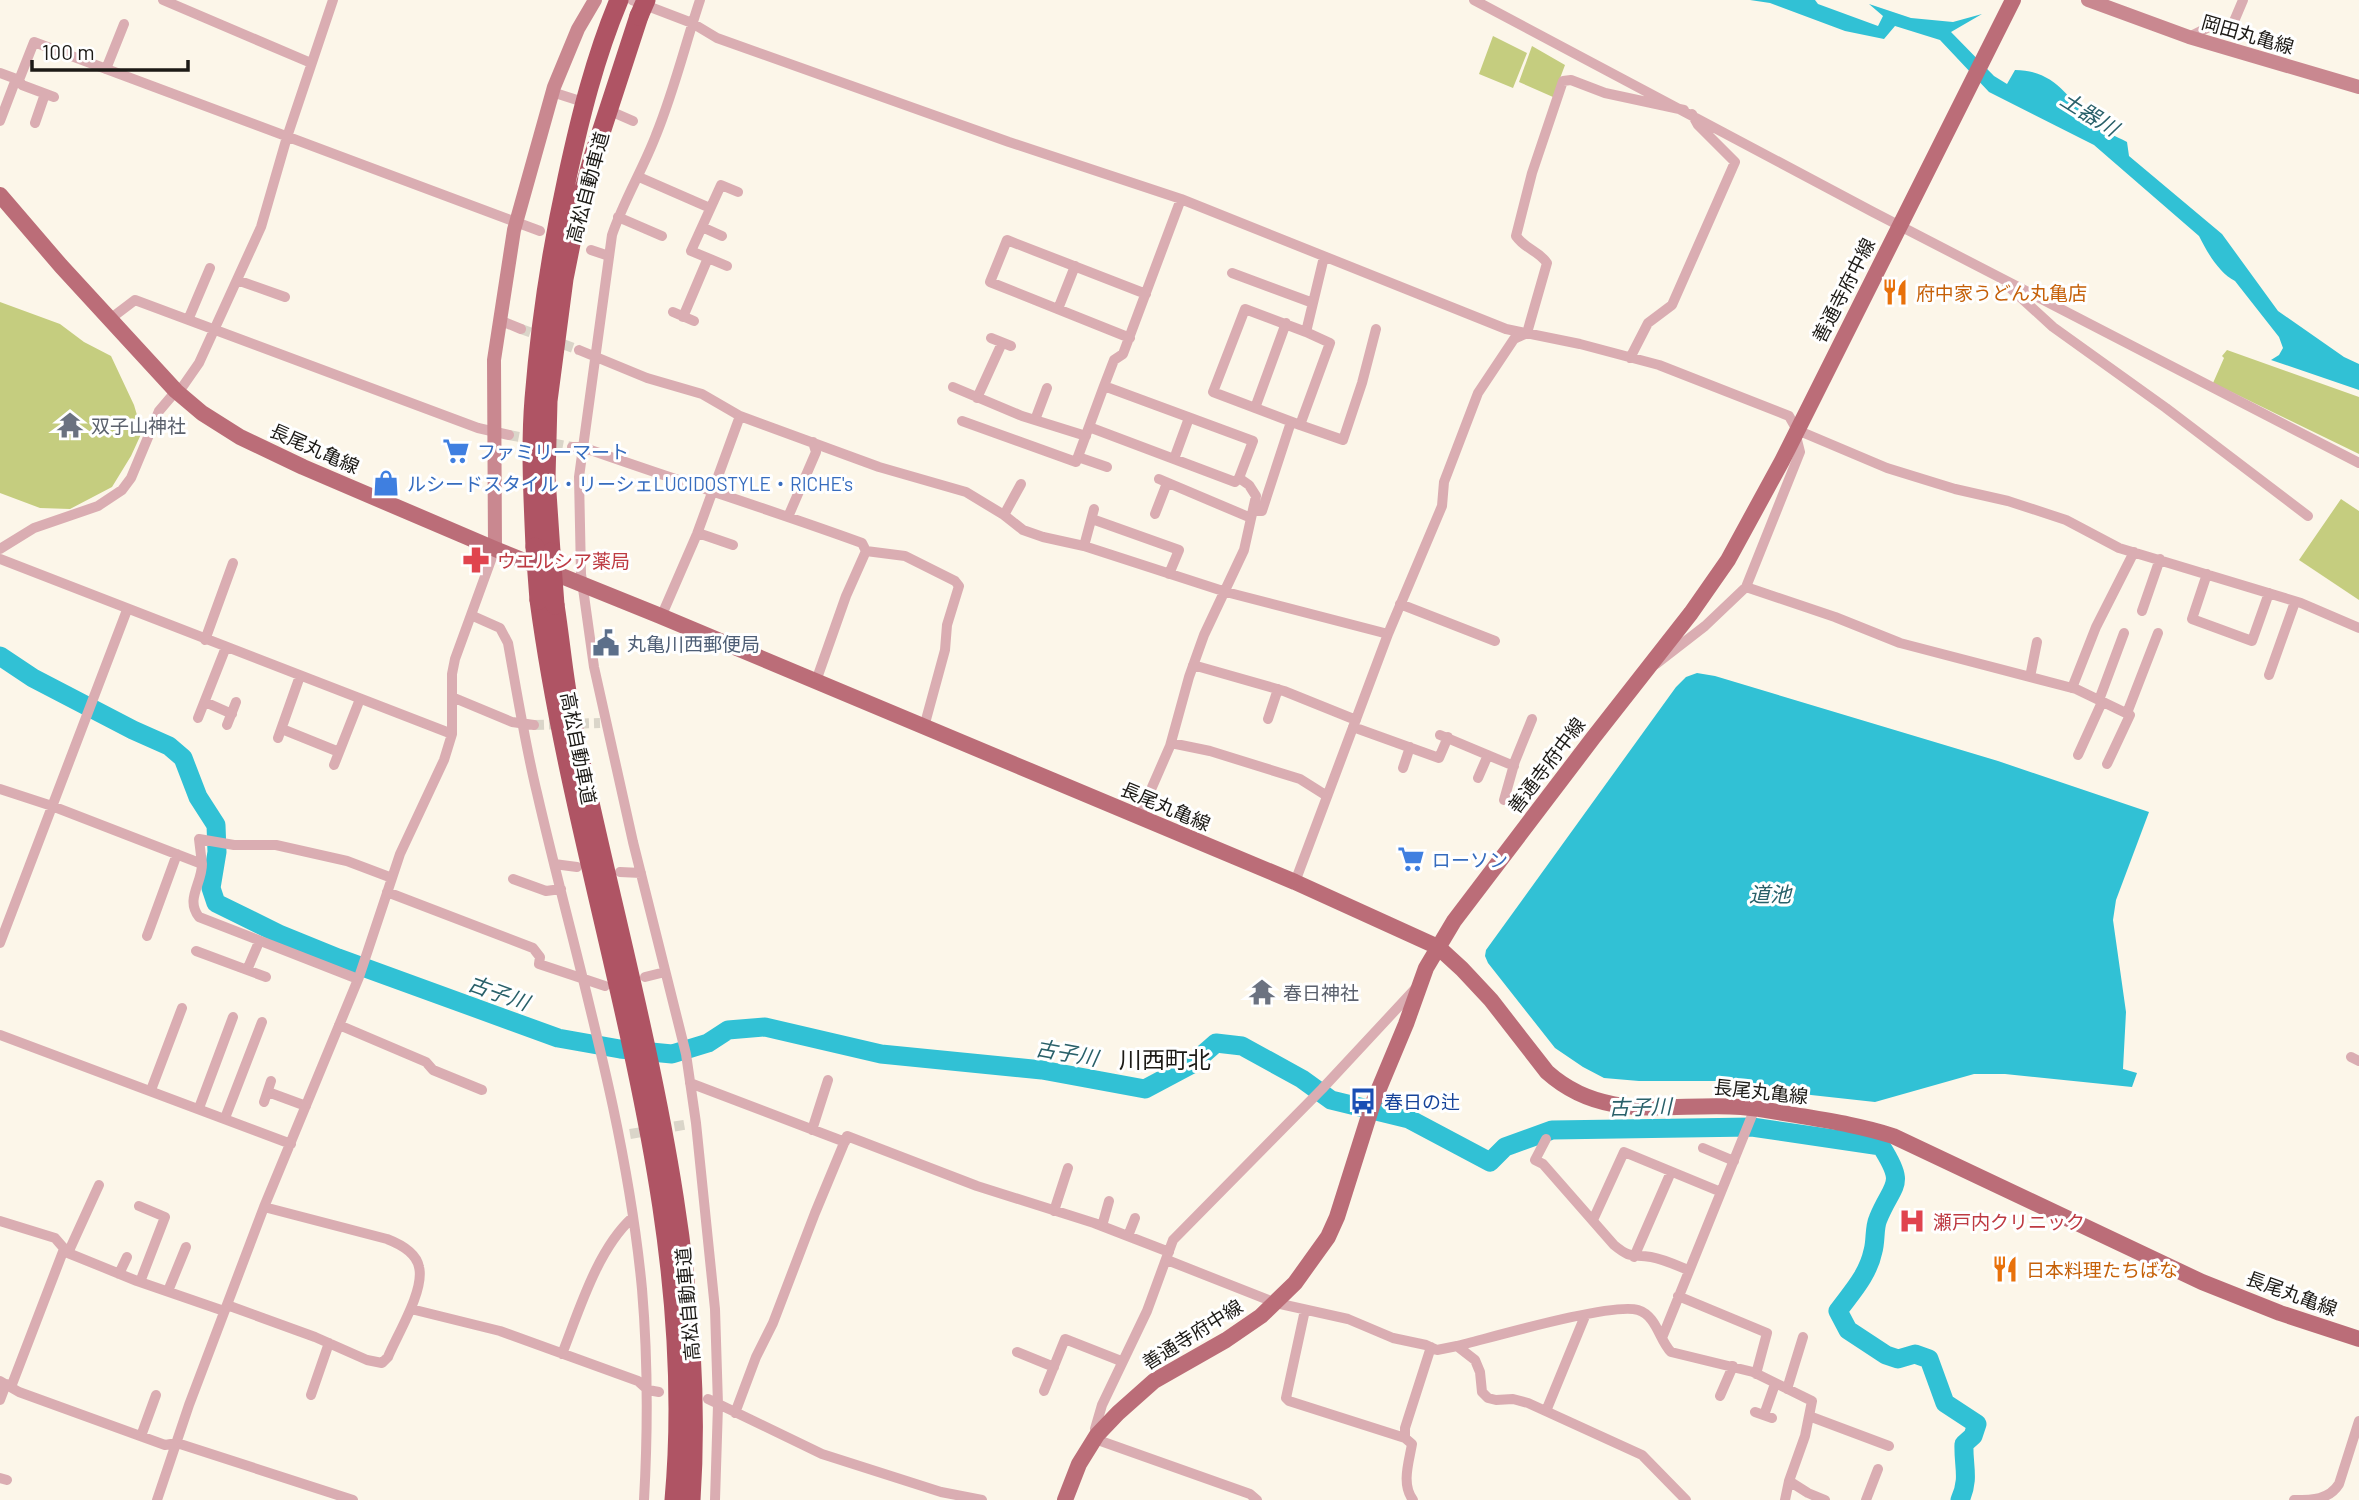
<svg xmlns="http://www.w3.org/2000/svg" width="2359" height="1500" font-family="Barlow,'Noto Sans JP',sans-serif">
  <rect width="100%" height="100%" fill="#fcf6e9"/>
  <path fill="#c5cd7f" d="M1493,36L1527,53L1513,88L1479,74Z
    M1532,46L1565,65L1553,97L1519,82Z
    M0,302L60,324L84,342L111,356L134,405L142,432L131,456L112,487L70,509L40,508L0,493Z
    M2227,350L2359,397V454L2213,383L2224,358L2222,356Z
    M2341,499L2359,511V600L2299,560Z"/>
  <path fill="#31c1d5" d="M1750,0H1815L1818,4L1878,26L1883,16L1869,4L1911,18L1953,22L1982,14L1951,32L1994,76L2007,84L2015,70C2055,70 2068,98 2093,123C2102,131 2116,136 2127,142L2129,156L2222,234L2278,311L2344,357L2359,364V390L2271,360L2279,355L2283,348L2279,337L2235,281C2219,273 2207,252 2199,236L2094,145L1989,92L1940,40L1895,26L1884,39L1845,31L1770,3Z
    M1697,673L1715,676L1998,761L2149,812L2116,900L2113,920L2126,1012L2123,1069L2137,1073L2132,1087L2005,1074H1974L1875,1102L1811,1095L1730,1081H1639L1604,1078L1583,1067L1555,1048L1488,963L1485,956L1486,950L1676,687L1686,677Z"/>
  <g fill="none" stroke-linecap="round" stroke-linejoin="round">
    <path stroke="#31c1d5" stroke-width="19" d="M0,656L33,678L133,730L169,746L183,758L198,797L216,825L217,852L211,888L216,903L279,934L338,958L558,1038L620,1049L672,1054L708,1043L728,1030L765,1027L881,1054L1042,1070L1145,1089L1192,1064L1216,1043L1242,1046L1302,1079L1331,1100L1409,1119L1490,1162L1505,1147L1552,1130L1752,1127L1881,1146C1907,1187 1893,1182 1878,1219C1874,1228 1876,1241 1873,1251C1868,1275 1852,1292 1838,1311L1848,1330L1886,1355L1898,1359L1915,1354L1929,1359L1945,1403L1977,1424L1973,1436L1964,1444C1963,1466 1970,1478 1960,1500"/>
    <path stroke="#dad5c9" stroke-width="10" stroke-dasharray="10 5" stroke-linecap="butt" d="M521,329L579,350
      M509,435L572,447
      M534,725L600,723
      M630,1134L689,1124"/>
    <path stroke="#daadb2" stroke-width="10" d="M163,0L311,63
      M632,0L692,23L717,38L1009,142L1181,199L1506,329L1580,344L1659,365L1789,416L1797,430L1887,468L1955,489L2008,501L2066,520L2119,548L2301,603L2359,628
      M700,0C685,45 674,91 656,135C643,169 624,200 612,235L579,477L581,574L594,667L633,842L686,1054L696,1123L715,1309L718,1405L715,1500
      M1474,0L1873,212L2359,463
      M2189,37L2213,25L2227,27L2232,26L2243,0
      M106,69L124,24
      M0,73L19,80L34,42L540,231
      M19,80L22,85L54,97
      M552,92L577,100
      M617,114L633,121
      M0,121L16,79
      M35,123L45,94
      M639,177L710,208
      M618,217L662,236
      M702,227L722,236
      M591,250L609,256
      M1324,257L1306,332L1330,343L1300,425L1343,440L1362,383L1376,329
      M727,266L691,251L721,185L738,192
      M1232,273L1313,303
      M237,280L285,297
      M2008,283L2007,285L2053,327L2166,408L2308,516
      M1058,309L1075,266
      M673,312L694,321
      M683,317L708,258
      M110,319L135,300L478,428L509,435
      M188,320L210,268
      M499,320L521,329
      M991,338L1011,346
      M1130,338L990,282L1007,240L1146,294
      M579,350L647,378L702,394L740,416
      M1630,358L1648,323L1672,305L1735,162L1698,125L1692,114
      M953,387L1022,416L1086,436
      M977,398L1002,343
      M1255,408L1286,323
      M1035,420L1047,388
      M962,421L1076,462L1104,386
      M1300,425L1213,392L1245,309L1306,332
      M1089,427L1235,482L1239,478
      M572,447H582C675,480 769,509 862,543L866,551
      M1078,457L1107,467
      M1174,459L1189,418
      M1159,479L1251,518
      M1253,511H1262L1291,422
      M1155,514L1167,483
      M1004,515L1021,484
      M788,517L816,452L813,442
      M1092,519L1179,550L1169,574
      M698,533L733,545
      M1084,546L1094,509
      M0,549L34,528L98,506L122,490L131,478L159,411L176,391L183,386L199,363L261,227L287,137L333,0
      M866,551L905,556L955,581L959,586L947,625L945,650L924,727
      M0,559L452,734
      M2207,574L2192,619L2252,641L2269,593
      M1746,587L1835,617L1900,643L2076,689L2130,715L2107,764
      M1400,604L1495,641
      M2142,611L2160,559
      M473,616L500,628L508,643C517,693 525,744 537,793C575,958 626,1120 642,1289C648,1360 648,1429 644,1500
      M661,617L697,534L740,416L879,467L966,492L1004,515L1023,530L1043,537L1084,546L1226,592L1388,634
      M205,640L233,563
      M1656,664L1705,626L1746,587L1800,452L1795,432
      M1193,665L1284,691L1356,720
      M2269,675L2295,602
      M2030,677L2037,642
      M816,681L846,596L866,551
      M2072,688L2096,627L2134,552
      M452,697L512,722L534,725
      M2099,700L2124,633
      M205,702L232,714
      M2127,713L2158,633
      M198,718L226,647
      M1268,719L1278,689
      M227,725L236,702
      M1353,727L1439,758L1448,737
      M282,729L339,752
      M1440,735L1514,766
      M278,738L300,676
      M1171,743L1210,751L1300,779L1327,796
      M2078,755L2102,702
      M334,765L360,699
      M1403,768L1410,747
      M1478,778L1488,755
      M0,789L52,806L202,864L199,839L234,845H276L347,861L392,878
      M1504,800L1515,761L1532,719
      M1139,817L1170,746L1189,677L1204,635L1244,550L1256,496L1249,485L1239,478L1253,441L1104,386L1114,360L1123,354L1181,199
      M202,864C202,884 185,899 199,917L358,979
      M554,864L577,867
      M620,872L641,873
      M513,879L546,891L561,889
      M1295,882L1388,634L1442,506L1444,482L1478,393L1514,339L1527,333L1547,263C1538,250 1526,250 1516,236L1532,173L1563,81L1571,80L1605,93L1684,110
      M387,892L533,948L540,957L539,964L605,986
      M147,936L177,854
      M0,943L127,610
      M196,951L266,977
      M247,970L259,942
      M645,977L665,972
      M339,1025L426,1062L433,1070L482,1090
      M0,1035L291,1144
      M2351,1057L2359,1061
      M690,1083L845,1142
      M151,1090L182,1008
      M268,1092L306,1106
      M264,1102L271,1081
      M199,1108L233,1017
      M225,1118L262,1022
      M812,1130L828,1080
      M1546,1139L1535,1160L1543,1164L1614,1245C1631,1259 1631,1254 1651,1257C1663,1259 1676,1265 1688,1270
      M1703,1148L1734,1161
      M139,1206L165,1217L140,1282
      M1054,1211L1068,1168
      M1593,1220L1624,1152L1721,1192
      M0,1221L55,1238L68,1253L137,1281L224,1311
      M1102,1226L1109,1201
      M1128,1236L1135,1218
      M68,1253L99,1185
      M1634,1257L1671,1172
      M1167,1260L1276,1303L1348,1319L1393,1338L1426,1345L1437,1350L1457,1346L1475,1360L1480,1372L1482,1392L1488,1398L1496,1400L1513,1399L1528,1403L1642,1455L1686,1500
      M119,1274L127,1257
      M168,1291L186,1247
      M1678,1296L1767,1333L1756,1374
      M227,1305L315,1337L367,1360L382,1363L388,1357C397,1335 425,1290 419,1267C416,1252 400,1244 387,1239L264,1207
      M411,1309L500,1331L638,1381L648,1390L659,1392
      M1305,1310L1286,1398L1289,1401L1405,1438L1412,1444C1409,1462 1401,1484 1413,1500
      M1662,1338L1755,1108
      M1457,1346C1490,1338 1612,1302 1638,1310C1657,1316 1659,1340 1671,1352L1753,1372L1812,1401L1805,1436L1789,1481L1808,1493L1825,1500
      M1017,1352L1054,1367
      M562,1354C579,1311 597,1250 632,1218
      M0,1381L19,1392L165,1445L177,1443L353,1500
      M11,1387L64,1249
      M1787,1389L1803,1337
      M1044,1391L1065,1339L1121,1361
      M311,1395L329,1343
      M1720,1396L1733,1366
      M708,1399L822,1454L941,1492L982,1500
      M0,1400L6,1384
      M1546,1411L1585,1316
      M1755,1412L1772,1418
      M735,1413L756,1357L773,1323L815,1213L847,1136L977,1186L1094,1223L1169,1252
      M1764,1415L1775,1384
      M1809,1416L1889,1446
      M1097,1435L1095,1429L1102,1405L1147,1311L1173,1240L1322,1089L1416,988
      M141,1436L156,1395
      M1405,1438V1428L1431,1347
      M1095,1439L1250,1494L1257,1500
      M0,1478L7,1480
      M157,1500L189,1405L264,1207L359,977L400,854L444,760L452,734V674L455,659L495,549
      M1785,1500L1789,1481
      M1866,1500L1878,1469
      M2294,1500C2312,1500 2329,1500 2339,1484L2359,1421"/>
    <path stroke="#c98890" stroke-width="14" d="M2088,0L2189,37L2359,87
      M495,549L494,360L514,230L554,87L578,29L595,0"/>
    <path stroke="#bb6d78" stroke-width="16" d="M0,195L61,266L176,391L202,413L240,437L303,467L495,549L658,615L1295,882L1438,947L1462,969L1491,1000L1547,1072C1605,1124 1672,1102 1741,1107C1757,1108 1773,1111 1789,1114C1824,1120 1859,1125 1893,1136L2202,1282L2280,1313L2359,1339
      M1065,1500L1079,1464L1097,1435L1118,1413L1154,1381L1226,1340L1261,1316L1295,1283L1328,1237L1337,1217L1373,1103L1406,1024L1426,968L1454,921L1593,738L1691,613L1728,560L1782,461L2013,0"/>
    <path stroke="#af5464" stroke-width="19" d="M535,547C533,498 530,448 534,399C540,324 551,251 567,178C580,118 595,57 619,0
      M551,552L546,478L548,401L564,279L577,214L593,157L639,16
      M539,600C579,900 702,1193 674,1500
      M555,605C561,643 564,682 572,720C625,978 709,1233 691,1500"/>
    <path stroke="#af5464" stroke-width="19" d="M639,16L646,0
      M535,547L539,600
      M551,552L555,605"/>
  </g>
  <defs>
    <g id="restaurant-bare" transform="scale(2.1)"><path d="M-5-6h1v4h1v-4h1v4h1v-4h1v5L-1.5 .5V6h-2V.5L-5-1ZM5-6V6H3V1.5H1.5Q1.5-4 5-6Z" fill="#e8710a" stroke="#fff" stroke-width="2.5" paint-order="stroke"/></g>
    <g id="temple-bare" transform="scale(2.1)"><path d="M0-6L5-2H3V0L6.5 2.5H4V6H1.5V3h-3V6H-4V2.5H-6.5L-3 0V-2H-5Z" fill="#6b7280" stroke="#fff" stroke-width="2.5" paint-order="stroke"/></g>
    <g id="supermarket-bare" transform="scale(2.1)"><path d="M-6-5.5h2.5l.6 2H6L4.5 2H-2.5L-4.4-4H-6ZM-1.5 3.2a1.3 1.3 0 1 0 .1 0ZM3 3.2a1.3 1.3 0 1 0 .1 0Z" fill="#3f7fe0" stroke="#fff" stroke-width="2.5" paint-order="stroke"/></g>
    <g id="shop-bare" transform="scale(2.1)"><path d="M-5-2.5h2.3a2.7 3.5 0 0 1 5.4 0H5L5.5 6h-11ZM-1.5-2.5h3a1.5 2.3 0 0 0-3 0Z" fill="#3f7fe0" stroke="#fff" stroke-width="2.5" paint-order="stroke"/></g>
    <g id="pharmacy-bare" transform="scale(2.1)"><path d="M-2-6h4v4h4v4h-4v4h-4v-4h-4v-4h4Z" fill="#e0444e" stroke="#fff" stroke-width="2.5" paint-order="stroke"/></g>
    <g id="civic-bare" transform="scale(2.1)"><path d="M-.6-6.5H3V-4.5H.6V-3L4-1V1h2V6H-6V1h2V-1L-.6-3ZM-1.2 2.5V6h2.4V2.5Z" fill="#5c6f8a" stroke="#fff" stroke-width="2.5" paint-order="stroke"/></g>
    <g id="bus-bare" transform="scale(2.1)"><path d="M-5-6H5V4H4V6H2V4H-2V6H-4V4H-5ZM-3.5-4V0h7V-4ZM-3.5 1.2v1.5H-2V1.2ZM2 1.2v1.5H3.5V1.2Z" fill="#1a4fb4" stroke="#fff" stroke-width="2.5" paint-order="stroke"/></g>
    <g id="hospital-bare" transform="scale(2.1)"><path d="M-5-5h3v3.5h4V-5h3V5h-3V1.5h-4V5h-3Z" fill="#e0444e" stroke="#fff" stroke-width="2.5" paint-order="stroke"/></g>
  </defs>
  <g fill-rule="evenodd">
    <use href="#restaurant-bare" x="1895" y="292"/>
    <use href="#temple-bare" x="70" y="425"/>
    <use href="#supermarket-bare" x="456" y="451"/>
    <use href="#shop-bare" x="386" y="483"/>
    <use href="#pharmacy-bare" x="476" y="560"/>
    <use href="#civic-bare" x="606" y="643"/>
    <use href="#supermarket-bare" x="1411" y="859"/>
    <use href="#temple-bare" x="1262" y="992"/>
    <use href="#bus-bare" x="1363" y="1101"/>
    <use href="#hospital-bare" x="1912" y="1221"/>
    <use href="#restaurant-bare" x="2005" y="1269"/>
  </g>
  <g text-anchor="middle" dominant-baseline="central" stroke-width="6" stroke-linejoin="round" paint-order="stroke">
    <g font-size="19" fill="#1c1a16" stroke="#fff">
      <text transform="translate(2248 34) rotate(16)">岡田丸亀線</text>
      <text transform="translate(587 187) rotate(-75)">高松自動車道</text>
      <text transform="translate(1843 290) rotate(-63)">善通寺府中線</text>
      <text transform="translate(315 448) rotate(24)">長尾丸亀線</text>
      <text transform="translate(579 748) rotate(79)">高松自動車道</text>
      <text transform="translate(1546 765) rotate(-53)">善通寺府中線</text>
      <text transform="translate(1166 806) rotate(23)">長尾丸亀線</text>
      <text transform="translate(1761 1091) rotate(6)">長尾丸亀線</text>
      <text transform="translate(2292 1293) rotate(20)">長尾丸亀線</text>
      <text transform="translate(687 1304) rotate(-95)">高松自動車道</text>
      <text transform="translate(1192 1334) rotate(-32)">善通寺府中線</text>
    </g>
    <g font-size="19" fill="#c56008" stroke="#fff" text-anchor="start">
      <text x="1916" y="292">府中家うどん丸亀店</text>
      <text x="2026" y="1269">日本料理たちばな</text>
    </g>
    <g font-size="19" fill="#5b616d" stroke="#fff" text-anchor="start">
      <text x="91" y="425">双子山神社</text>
      <text x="1283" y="992">春日神社</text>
    </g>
    <g font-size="19" fill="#366cbe" stroke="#fff" text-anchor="start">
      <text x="477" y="451">ファミリーマート</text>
      <text x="407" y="483">ルシードスタイル・リーシェLUCIDOSTYLE・RICHE's</text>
      <text x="1432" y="859">ローソン</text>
    </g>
    <g font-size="19" fill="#be3a42" stroke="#fff" text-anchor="start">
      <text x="497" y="560">ウエルシア薬局</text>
      <text x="1933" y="1221">瀬戸内クリニック</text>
    </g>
    <g font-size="19" fill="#4e5e75" stroke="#fff" text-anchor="start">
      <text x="627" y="643">丸亀川西郵便局</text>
    </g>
    <g font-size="19" fill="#164399" stroke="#fff" text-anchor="start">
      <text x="1384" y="1101">春日の辻</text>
    </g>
    <g font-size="21" font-style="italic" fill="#296069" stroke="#fff">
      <text transform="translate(2090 113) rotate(32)">土器川</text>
      <text x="1770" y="893">道池</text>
      <text transform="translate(499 992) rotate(20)">古子川</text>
      <text transform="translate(1067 1052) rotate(10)">古子川</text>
      <text transform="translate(1640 1106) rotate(-1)">古子川</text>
    </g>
    <g font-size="23" fill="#1c1a16" stroke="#fff">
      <text x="1165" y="1059">川西町北</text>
    </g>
  </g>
  <path d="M32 60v10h156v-10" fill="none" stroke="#1c1a16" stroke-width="3.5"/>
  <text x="42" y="60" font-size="21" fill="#1c1a16" stroke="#ffffff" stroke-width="5" paint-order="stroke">100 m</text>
</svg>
